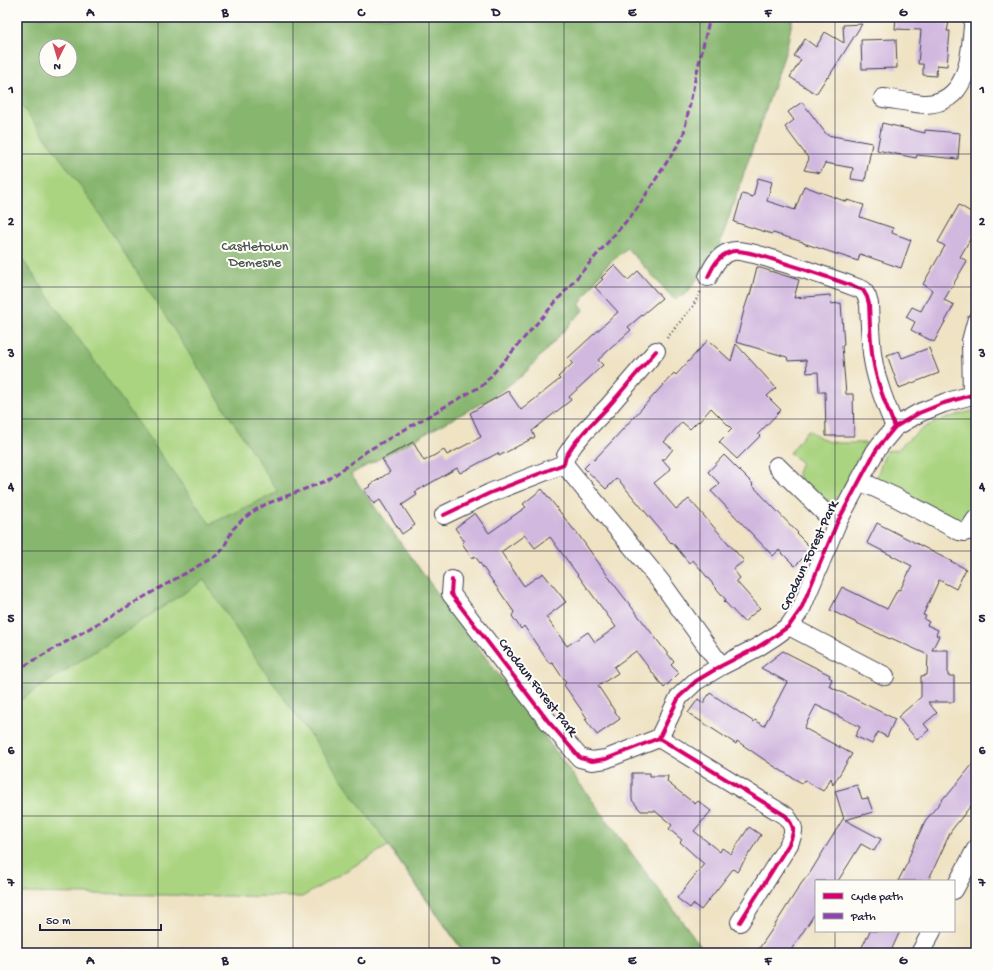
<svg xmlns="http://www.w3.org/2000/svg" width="993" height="970" font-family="'Gochi Hand',sans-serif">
  <rect width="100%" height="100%" fill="#fdfcf7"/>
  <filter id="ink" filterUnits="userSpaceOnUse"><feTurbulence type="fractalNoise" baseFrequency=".025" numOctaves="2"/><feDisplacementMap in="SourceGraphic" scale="8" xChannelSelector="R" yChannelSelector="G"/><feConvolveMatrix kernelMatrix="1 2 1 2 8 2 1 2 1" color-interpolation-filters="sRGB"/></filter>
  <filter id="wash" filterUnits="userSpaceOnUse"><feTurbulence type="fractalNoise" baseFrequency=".012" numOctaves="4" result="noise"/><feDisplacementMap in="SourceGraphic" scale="16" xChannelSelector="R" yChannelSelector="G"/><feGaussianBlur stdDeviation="0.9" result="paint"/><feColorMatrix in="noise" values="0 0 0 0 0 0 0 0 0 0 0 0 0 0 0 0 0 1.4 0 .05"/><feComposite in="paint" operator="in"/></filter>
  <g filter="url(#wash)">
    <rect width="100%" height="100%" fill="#efe3c4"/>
    <path fill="#aad480" stroke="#667b5e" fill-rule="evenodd" d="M17,17H793L786,50L719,246L697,279L686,294L674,299L627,248L605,267L579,305L584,309L524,374L491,398L351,474L409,555L706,953H464L388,846L302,897L17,893ZM46,46H70V70H46Z
      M976,410V507C971,515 969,524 958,522L876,479L886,451L897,450L908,440L925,427L943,419Z
      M808,430L826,441L839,443H867L841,493L833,501H826L815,498L799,482L798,470L802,463L790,453Z"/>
    <path fill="#87b66e" stroke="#546c54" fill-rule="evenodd" d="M17,17H793L786,50L719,246L697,279L686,294L674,299L627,248L605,267L579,305L584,309L524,374L491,398L351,474L409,555L706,953H465L250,650L204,580L17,702V252L210,524L278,492L88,196L17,99ZM46,46H70V70H46Z"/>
    <g id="blocks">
      <path fill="#d1b8df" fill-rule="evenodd" d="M896,17H950L947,31H950L947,66L937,65L936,76L923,75V64H918L921,30L895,29Z
        M862,24L828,78L827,77L816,94L790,77L801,60L794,56L805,39L816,47L825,32L844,43L843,25Z
        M896,39L897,68L862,69L861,40Z
        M802,102L827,135L872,143L865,181L851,179L853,168L825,163L820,173L804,170L809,159L785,127L794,120L788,112Z
        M882,123L925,133V130L960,133L958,159L917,155L916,158L877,150Z
        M758,178L772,182L767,201L795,210L804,186L847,202V200L864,205L860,217L893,228L892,233L911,240L901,268L860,254L858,261L803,243V242L773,233L772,234L734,222L742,194L753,197Z
        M959,205L976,215V229L960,257L967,261L944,300L954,305L934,342L911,330L915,322L906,317L912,307L921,311L932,290L923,284L945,246L938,242Z
        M614,265L628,280L638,271L662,298L628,327L631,330L598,360L603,365L569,397L571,400L532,431L535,437L499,456L498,453L460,473L457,468L415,492L417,495L402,505L415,525L402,534L380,500L374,504L364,490L371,486L370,485L390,472L382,459L413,442L424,461L444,450L447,455L481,437L470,413L508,391L521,410L560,379L558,377L573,363L568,358L618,312L595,287L603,279L601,278Z
        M757,267L799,280L794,298L830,295L831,304L841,303L844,345L842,346L846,394H853L854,436H826L825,392H819L818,372L807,373L806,360L788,361L787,357L736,342L744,310L749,295H750Z
        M708,340L731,361L736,344L776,388L767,396L781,410L758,434L760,436L737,459L719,442L732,429L711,408L699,422L698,421L690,429L682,422L664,442L673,449L665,459H662L671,469L654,483L676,509L689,499L744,561L733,569L740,578L736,581L760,608L744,622L724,601L726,600L693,560L689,563L672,542L671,543L662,532L617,478L606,489L584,468L593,459L594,460L613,440L674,373L676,375Z
        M929,348L939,373L899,388L887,355L899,351L902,358Z
        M724,455L753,484L752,485L798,533L797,534L812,549L795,566L779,550L773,556L711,491L720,484L708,472Z
        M542,489L574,530H575L613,583L674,662L671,665L679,673L664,688L636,651L614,667L618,673L598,686L620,719L597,735L585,719L587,718L564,685L566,683L552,662L549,663L524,626L521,629L512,616L514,612L475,556L472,558L462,543L464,541L455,528L475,513L489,533L526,507L523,504ZM525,535L535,548L550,537L616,627L595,642L588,632L567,646L546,617L566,602L543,573L524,586L501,552Z
        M877,523L966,569L956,589L939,580L923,615L926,616L924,619L929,622L927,625L938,630L936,635L939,636L932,650H948V676H954V702H928L937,713L924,724L929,730L917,740L898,717L921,697V676L927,675L928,655L891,638L890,639L830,610L842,587L887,609L898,589L900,590L912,566L867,543Z
        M783,651L830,675L829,677L832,679L829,686L895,719L887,737L878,732L872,744L855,736L860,727L816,705L804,728L852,754L833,785L831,778L823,791L804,780L802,783L793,778L772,765L737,741L736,744L688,713L698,699L703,703L710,693L754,722L755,720L764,726L787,682L761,668Z
        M976,760V799L951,831L928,881H898L909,860L908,859L925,821L946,795L947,796Z
        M632,773H650V776H668L667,782L695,804L698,801L711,811L694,831L720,852L722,848L731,854L749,827L761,835L737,872L733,869L701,910L693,904L690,908L677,898L704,864L680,842L682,840L669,829L672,825L655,811H641L632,800Z
        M857,785L862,799L868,798L873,812L845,820L881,839L874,851L861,844L838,881H816V912L789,953H756L771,931L801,884L807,876H808L843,819H844L835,791Z
        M870,931H900L890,953H859Z"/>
    </g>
  </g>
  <g filter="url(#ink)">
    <use href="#blocks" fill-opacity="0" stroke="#413f50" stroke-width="1"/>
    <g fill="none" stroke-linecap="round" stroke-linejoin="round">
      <g stroke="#413f50" stroke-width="20">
        <path id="street" d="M883,98C892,99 901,101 910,102C915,103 921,104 926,104C971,102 970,51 974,17
          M708,277C713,266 718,256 730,252C734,250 740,251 745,252C758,254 771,259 784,263C810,271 837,280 863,290L867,297L869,304C870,323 870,342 873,360C877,384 886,405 895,427
          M972,395L971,341L976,322
          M564,464L661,582L721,666
          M777,466L828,516L837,523
          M860,481L895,497L959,531L964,532L968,531L976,519
          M444,515L490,493L564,464L566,456L574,444L584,432L608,407L656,351
          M452,580L451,594L548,721L580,758L592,761L606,759L659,738L679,697L696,681L721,666L758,647L775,636L789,626L801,609L837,523L875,452L880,445L895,427L919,413L944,403L972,395H976
          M789,626L885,676
          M659,738L786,816C795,828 795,830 789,844L740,922
          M954,890L976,849
          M920,953L932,931"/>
      </g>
      <path stroke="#413f50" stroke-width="2.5" stroke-dasharray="1 3" stroke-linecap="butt" d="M667,338L693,306L701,291"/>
      <use href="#street" stroke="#fff" stroke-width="18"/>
      <path stroke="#8e44ad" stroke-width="3" stroke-dasharray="6 3" stroke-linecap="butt" d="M17,670L217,555L223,549L233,529L243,519L254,511L266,504L328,480L367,451L483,385L636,210L683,137L694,84L710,17"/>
      <g stroke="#fdfcf7" stroke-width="6">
        <path id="cycleway" d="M708,277C713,266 718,256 730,252C734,250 740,251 745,252C758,254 771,259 784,263C810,271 837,280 863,290L867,297L869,304C870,323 870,342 873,360C877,384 886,405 895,427
          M444,515L490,493L564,464L566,456L574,444L584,432L608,407L656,351
          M452,580L451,594L548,721L580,758L592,761L606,759L659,738L679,697L696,681L721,666L758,647L775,636L789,626L801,609L837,523L875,452L880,445L895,427L919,413L944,403L972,395H976
          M659,738L786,816C795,828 795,830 789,844L740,922"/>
      </g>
      <use href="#cycleway" stroke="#d6006c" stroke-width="4"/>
    </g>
  </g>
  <path fill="none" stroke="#22223b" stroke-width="1" stroke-opacity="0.55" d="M158,17V953M293,17V953M429,17V953M564,17V953M700,17V953M835,17V881M17,154H976M17,287H976M17,419H976M17,551H976M17,683H976M17,816H976M835,931V953"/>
  <g text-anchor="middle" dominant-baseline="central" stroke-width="4" stroke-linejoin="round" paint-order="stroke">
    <g font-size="14" fill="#4b5750" stroke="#fdfcf7">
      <text x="255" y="247">Castletown<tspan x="255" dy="16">Demesne</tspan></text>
    </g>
    <g font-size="14" fill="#22223b" stroke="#fdfcf7">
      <text transform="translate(810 556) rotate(-65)">Crodaun Forest Park</text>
      <text transform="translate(537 688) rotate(52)">Crodaun Forest Park</text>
    </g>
  </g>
  <rect width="993" height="970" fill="none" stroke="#fdfcf7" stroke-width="44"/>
  <rect x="815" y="880" width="140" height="52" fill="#fdfcf7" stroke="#a5a5ac"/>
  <rect x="823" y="893" width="20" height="6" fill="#d6006c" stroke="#a5a5ac"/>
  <text x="851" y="900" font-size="12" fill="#22223b">Cycle path</text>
  <rect x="823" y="913" width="20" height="6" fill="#8e44ad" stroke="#a5a5ac"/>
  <text x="851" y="920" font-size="12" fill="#22223b">Path</text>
  <g transform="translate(58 58) rotate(185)"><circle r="19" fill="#fdfcf7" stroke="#a5a5ac"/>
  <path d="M0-3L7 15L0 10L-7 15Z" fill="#d1495b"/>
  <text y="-6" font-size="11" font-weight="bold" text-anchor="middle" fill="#22223b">N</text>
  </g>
  <path d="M40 924v6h121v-6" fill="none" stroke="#22223b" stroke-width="2"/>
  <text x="46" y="924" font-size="12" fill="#22223b" stroke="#fdfcf7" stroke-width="3" paint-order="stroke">50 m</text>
  <rect x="22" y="22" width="949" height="926" fill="none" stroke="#22223b" stroke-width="1.5"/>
  <g font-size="13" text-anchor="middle" font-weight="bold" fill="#22223b">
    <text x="90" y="16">A</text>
    <text x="225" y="16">B</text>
    <text x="361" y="16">C</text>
    <text x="496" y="16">D</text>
    <text x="632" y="16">E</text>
    <text x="768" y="16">F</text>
    <text x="903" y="16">G</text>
    <text x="11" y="93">1</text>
    <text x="982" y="93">1</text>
    <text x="11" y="225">2</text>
    <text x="982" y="225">2</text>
    <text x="11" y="357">3</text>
    <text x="982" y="357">3</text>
    <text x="11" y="490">4</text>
    <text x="982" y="490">4</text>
    <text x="11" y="622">5</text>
    <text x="982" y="622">5</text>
    <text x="11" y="754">6</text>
    <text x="982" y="754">6</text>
    <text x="11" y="886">7</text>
    <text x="982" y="886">7</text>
    <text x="90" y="964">A</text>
    <text x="225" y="964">B</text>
    <text x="361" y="964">C</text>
    <text x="496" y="964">D</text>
    <text x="632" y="964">E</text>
    <text x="768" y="964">F</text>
    <text x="903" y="964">G</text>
  </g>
</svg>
